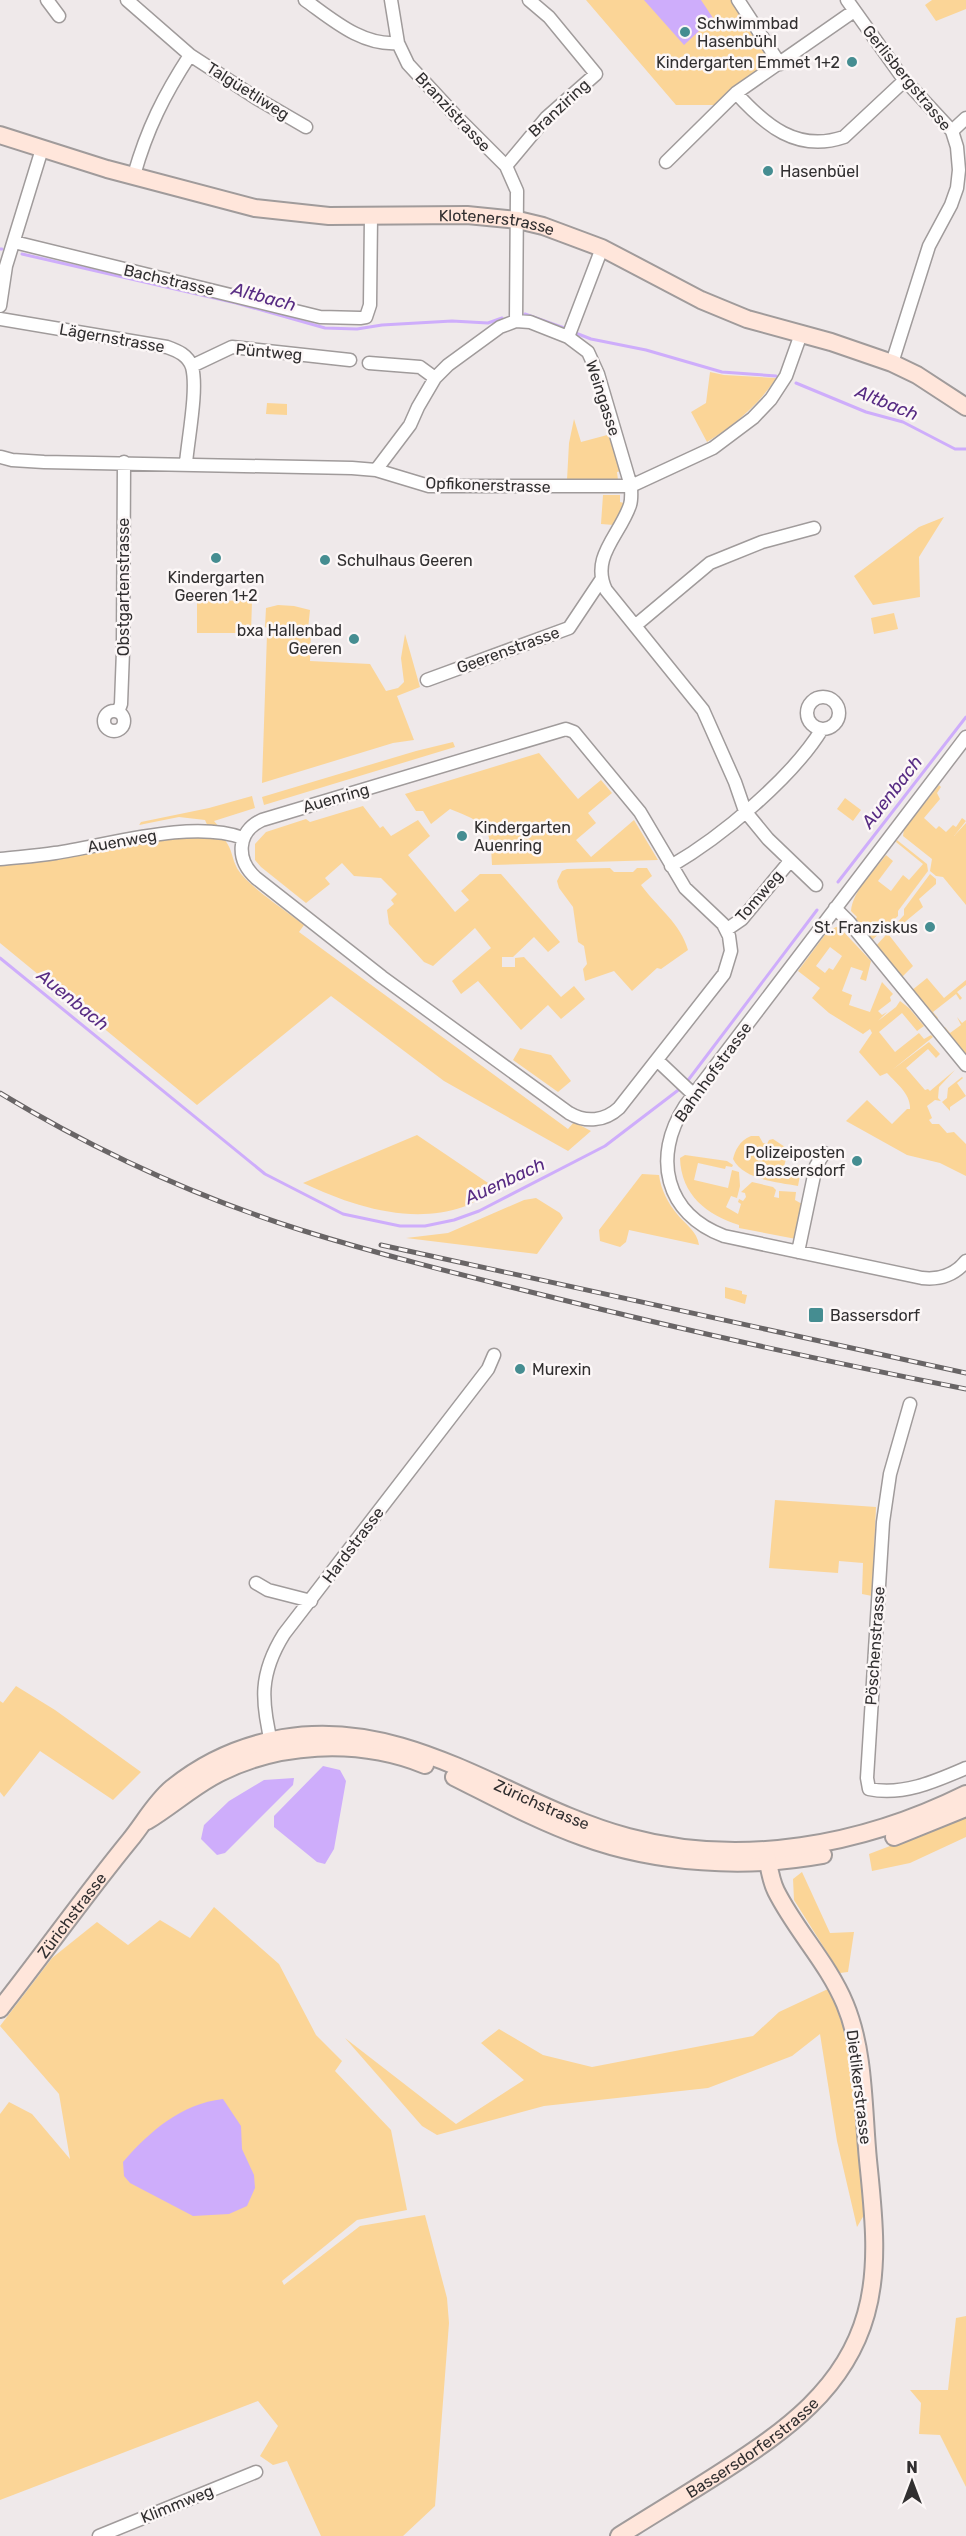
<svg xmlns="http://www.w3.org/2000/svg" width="966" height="2536" font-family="Rubik,sans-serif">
  <rect width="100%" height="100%" fill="#efe9ea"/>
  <path fill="#fbd597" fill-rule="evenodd" d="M586,0H734L780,64L722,105H676Z
    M932,0H966V9L936,21L925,5Z
    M710,372L724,375L776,378C759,405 734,425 707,442L691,412L706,403Z
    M267,403L287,404V415L266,414Z
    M574,419L581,442L611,434L622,471L617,472L618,480H567L569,443Z
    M603,495H620V502L624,503L614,525L601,524Z
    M944,517L919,557L920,597L873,605L854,576L919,527Z
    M197,600L252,601L251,633H197Z
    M278,605L294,606L310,610L308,629H311L310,661L370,664L386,691L398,688L404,682L401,658L405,634L420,687L397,696L414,740L393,743L262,783L267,634V628L265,627L266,608Z
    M894,613L898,629L874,634L871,618Z
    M453,742L455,747L264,805L262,797L416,751Z
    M539,753L578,799L601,780L612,793L588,813L596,823L576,840L591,857L634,820L658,860L492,865C491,825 485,823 450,809L431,824L423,811H416L405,794Z
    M939,785L941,787L937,793L940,799L924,818L936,829L939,826L946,832L953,825L956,827L962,818L966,821L954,836L966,823V905L943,877L936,876L930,871L932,859L903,836L904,829Z
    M252,796L255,808L214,821L220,828L209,829L205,820L179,817L139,825L141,822L209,808Z
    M845,798L861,810L853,821L837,809Z
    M363,806L380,828L383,826L391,836L418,820L430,836L408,855L455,912L469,900L461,891L480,874H501L560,942L548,952L534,937L513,957H502V967H515V958L524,957L561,997L574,986L585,999L561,1019L548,1005L521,1030L478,981L461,994L452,981L491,948L475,928L433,966L424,962L389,924L387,910L394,904L391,900L397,894L381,878L354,876L342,863L325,878L330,884L306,903L261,867L255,860V844L266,832L306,819L310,822Z
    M173,836H193L225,840C233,852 231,855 236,866C243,883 288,912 304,925L299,932L568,1129L574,1122L591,1131L568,1151L444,1081L331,996L197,1105L0,943V863Z
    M897,840L927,864L928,871L898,911V916L870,942L854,921L857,917L851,911C853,890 874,871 886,855L893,861L878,881L891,891L903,875L909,880L923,864L896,842Z
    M610,868L614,872H633L637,868H647L652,876L641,885C657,907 681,924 688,950L661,969L657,968L632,991L614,971L585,981L583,969L587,964L584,946L578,942L573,907L559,888L557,881L562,871L567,869Z
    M930,874L936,879V884L919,899L923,907L889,935L913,966L901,978L875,947L904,915V909Z
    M836,927L840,928L871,961L866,981L860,979L863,971L851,967L842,991L852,995L849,1005L870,1012L882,982L893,994L890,997L891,1001L878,1011L882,1015L887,1012L878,1021L896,1007L900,1001L909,1008L924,1026L917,1031L902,1013L879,1032L895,1052L919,1033L924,1039L931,1035L933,1037L892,1070L929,1042L940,1054L936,1058L928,1049L906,1068L925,1090L928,1089L930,1091L955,1070L939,1087L938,1098L941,1101L935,1100L927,1106L932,1118L929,1120L932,1124H939L947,1133L954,1132L966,1144V1176L940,1163L907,1155L846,1121L867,1100L892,1124L907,1109H910C911,1094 896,1083 887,1073L880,1076L859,1052L872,1033L870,1029L863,1034L829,1013L812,998L820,988L798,971L827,932ZM830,947L842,956L833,970L829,968L825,973L816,966Z
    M927,978L944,998L966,980V985L957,992L962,998L960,1000L956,994L933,1012L938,1018L936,1020L911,991Z
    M957,1017L962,1023L966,1020V1057L943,1028L945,1027L950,1033L961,1025Z
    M520,1048L551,1055L571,1081L558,1092L513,1060Z
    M962,1077L963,1078L957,1083L966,1096L950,1107V1111L942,1102L947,1098L948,1088Z
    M417,1135L494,1187C485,1194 474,1204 463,1207C410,1225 352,1206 303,1183Z
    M751,1136H759L763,1143L767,1144L769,1140L773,1139L797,1155L786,1159L781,1178L789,1179L791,1167L799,1165L801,1170L798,1186C777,1182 744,1180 733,1159C735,1151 739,1141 751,1136Z
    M685,1155L727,1161L733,1165L732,1167L726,1166L725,1169L698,1163L694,1180L728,1188L732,1170L739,1172L740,1186L737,1198L731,1196L726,1207L738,1214L741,1204L738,1202L739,1199L743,1201L746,1197L745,1193L741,1192L752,1182L773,1187L776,1190L774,1197L779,1198V1191L796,1192L795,1200L802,1204L796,1239L739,1228V1225C707,1215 681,1195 680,1158Z
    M642,1174L659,1175C661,1190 668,1203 677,1214C686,1225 697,1231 699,1245L629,1230L626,1242L620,1247L600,1241L599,1230Z
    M536,1198L560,1213L563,1218L537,1254L406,1238L448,1233L524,1200Z
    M725,1287L742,1291V1294L747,1295L745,1304L725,1298Z
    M775,1500L876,1507L872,1596L862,1594L863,1563L839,1561L838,1573L769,1568Z
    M16,1686L55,1710L141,1772L113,1800L40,1751L4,1797L0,1792V1701L3,1703Z
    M966,1813V1837L910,1863L872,1871L869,1854L919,1835Z
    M802,1872L830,1933L854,1932L848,1972L840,1973L794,1900L793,1879Z
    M214,1907L279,1964L316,2035L342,2061L335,2071L391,2130L407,2210L357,2220L282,2281L284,2285L360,2226L425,2215L447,2298L449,2323L435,2506L403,2536H321L287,2461L273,2465L260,2456L278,2426L258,2401L0,2500V2114L9,2102L32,2114L70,2159L59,2094L0,2026L52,1958L97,1922L128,1945L160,1920L190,1938Z
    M828,1989C861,2052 858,2144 864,2215L857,2227L837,2141L820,2034L792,2056L708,2088L544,2106L437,2135L422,2126L345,2038L456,2124L524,2080L481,2043L499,2029L543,2055L592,2067L753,2036L779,2012Z
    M966,2316V2487L940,2435L919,2434L921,2403L910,2390H948L956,2318Z"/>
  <path fill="#ceadfb" d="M644,0H701L713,18L684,45Z
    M323,1766L340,1770L346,1781L334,1849L325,1864L317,1862L274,1827V1816Z
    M294,1778L293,1785L225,1853L217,1855L201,1839L204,1825L229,1801L264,1780Z
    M223,2099L241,2126L242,2149L254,2175L255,2188L247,2206L229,2214L193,2216L130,2183L124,2176L123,2162C150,2131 181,2104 223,2099Z"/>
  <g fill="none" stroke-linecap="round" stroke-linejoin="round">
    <path stroke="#ceadfb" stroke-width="3" d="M0,249H2
      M22,254L236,303L325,328L357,329L382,325L452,321L488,323L502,318
      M525,314L567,329
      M573,332L591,339L646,350L722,372L776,376
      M796,383L866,412L903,422L955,449H966
      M838,882L966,717
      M0,958L265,1174L343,1214L400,1226H425L454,1220L479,1211L605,1146L681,1088
      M686,1083L817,910"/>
    <g stroke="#a09b9b" stroke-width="15">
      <path id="street" d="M47,0L59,16
        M127,0L190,55L256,98L306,127
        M305,0C333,20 362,46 398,43
        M391,0L398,43L408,64L456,116L506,166L517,191L516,321
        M738,0L780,64
        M847,0L902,77L952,131L957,147L959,170L957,188L951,205L929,246L892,363
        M736,93C765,125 797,153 844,137L905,80
        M952,131L966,118
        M666,162L736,93L854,11
        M506,166L546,118L596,74L549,17L529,0
        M134,175C147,129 164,95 190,55
        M14,242L320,317L360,318L366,317L370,305L371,216
        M0,306L6,266L42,149
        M0,319L167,347C178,351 188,355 192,367C198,389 188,439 186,463
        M568,337L602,248
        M369,363L420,367L435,378
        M192,366L232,347L350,360
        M1,457L12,460L44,462L352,468L376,470L429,486H631L713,448L753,418L771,399L786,376L801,334
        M376,470L410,425L418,407L435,378L448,365L500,327L516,321L530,322L568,337L588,352L598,374L631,486C631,492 632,499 630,505C620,535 590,557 606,590L703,710L735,782L745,811L768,839L816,885
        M636,625L710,563L762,542L814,528
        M427,680L569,628L601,580
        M807 713a16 16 0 1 1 32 0a16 16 0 1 1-32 0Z
        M104 721a10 10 0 1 1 20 0a10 10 0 1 1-20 0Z
        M118,712L121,704L123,651L124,462
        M566,729L574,732L640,812L685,888L723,924L729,936L731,951L724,974L619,1108C605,1121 586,1123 569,1113L382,977L256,878C236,860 236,832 262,820Z
        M966,737L685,1106C652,1157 665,1214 724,1236L922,1278C940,1280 955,1275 966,1261
        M0,859C18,857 37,856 55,853C109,845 192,819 243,838
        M671,866C721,837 792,778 822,729
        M835,908L849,922L966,1065
        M726,930L742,919L790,861
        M657,1060L694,1095
        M798,1252L816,1166L824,1153
        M910,1404L890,1474L883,1522L867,1778L869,1789C903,1796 936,1781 966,1768
        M256,1583L268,1590L311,1601
        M272,1746C261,1701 259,1674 284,1634L488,1369L494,1355
        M99,2536L256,2472"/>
    </g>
    <g stroke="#a09b9b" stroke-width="20">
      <g id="secondary">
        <path id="s1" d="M0,135L107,169L255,208L329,216L467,215L518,220L543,226L602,248L701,300L747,319L831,342L892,363L917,375L966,407"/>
        <path d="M454,1777C496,1798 538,1821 583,1837C657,1864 746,1869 823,1855"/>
        <path d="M147,1821C170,1807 189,1790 212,1777C275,1742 358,1738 425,1765"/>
        <path d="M894,1837L966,1808"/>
        <path id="s2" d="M0,2009C44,1953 85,1895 130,1840C144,1823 155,1802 172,1788C204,1762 243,1745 283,1738C410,1716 512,1806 628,1837C742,1868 863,1845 966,1794"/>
        <path id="s3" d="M619,2536C654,2514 689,2493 723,2471C785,2431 845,2389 866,2314C880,2265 873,2210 868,2160C863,2109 865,2052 845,2004C828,1963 796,1931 776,1891C770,1879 769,1865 766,1852"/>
      </g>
    </g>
    <use href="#street" stroke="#fff" stroke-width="12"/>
    <use href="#secondary" stroke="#ffe6db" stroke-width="16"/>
    <g stroke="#696566" stroke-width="5">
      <path id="rail" d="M0,1093C94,1150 196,1197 301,1230C381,1255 462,1275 543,1295C683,1330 824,1361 966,1389
        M381,1245L966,1373"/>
    </g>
    <use href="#rail" stroke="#fcf7f7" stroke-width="3" stroke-dasharray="9" stroke-linecap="butt"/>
  </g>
  <g fill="#458d91" stroke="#fcf7f7" stroke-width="2">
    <circle cx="685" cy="32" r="6"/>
    <circle cx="852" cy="62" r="6"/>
    <circle cx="768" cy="171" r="6"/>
    <circle cx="216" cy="558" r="6"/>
    <circle cx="325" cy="560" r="6"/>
    <circle cx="354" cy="639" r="6"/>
    <circle cx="462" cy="836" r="6"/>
    <circle cx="930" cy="927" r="6"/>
    <circle cx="857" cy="1161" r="6"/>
    <rect x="808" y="1307" width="16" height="16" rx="3"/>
    <circle cx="520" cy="1369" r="6"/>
  </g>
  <g text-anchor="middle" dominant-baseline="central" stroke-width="5" stroke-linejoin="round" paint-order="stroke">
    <g font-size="16" fill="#312f30" stroke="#fcf7f7" text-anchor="start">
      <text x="697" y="23">Schwimmbad<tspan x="697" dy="18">Hasenbühl</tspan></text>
      <text x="840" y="62" text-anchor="end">Kindergarten Emmet 1+2</text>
      <text x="780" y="171">Hasenbüel</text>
      <text x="337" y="560">Schulhaus Geeren</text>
      <text x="216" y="577" text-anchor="middle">Kindergarten<tspan x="216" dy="18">Geeren 1+2</tspan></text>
      <text x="342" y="630" text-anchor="end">bxa Hallenbad<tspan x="342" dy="18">Geeren</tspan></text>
      <text x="474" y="827">Kindergarten<tspan x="474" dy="18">Auenring</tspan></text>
      <text x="918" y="927" text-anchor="end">St. Franziskus</text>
      <text x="845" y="1152" text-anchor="end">Polizeiposten<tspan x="845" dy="18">Bassersdorf</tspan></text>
      <text x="830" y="1315">Bassersdorf</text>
      <text x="532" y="1369">Murexin</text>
    </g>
    <g font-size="16" fill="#312f30" stroke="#fcf7f7">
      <text transform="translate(907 78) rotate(51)">Gerlisbergstrasse</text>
      <text transform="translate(248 91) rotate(32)">Talgüetliweg</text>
      <text transform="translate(559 108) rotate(-43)">Branziring</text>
      <text transform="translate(453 112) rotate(47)">Branzistrasse</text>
      <text stroke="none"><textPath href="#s1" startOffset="508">Klotenerstrasse</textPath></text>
      <text transform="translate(169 280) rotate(13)">Bachstrasse</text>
      <text transform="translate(112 338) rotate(10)">Lägernstrasse</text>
      <text transform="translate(269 352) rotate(5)">Püntweg</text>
      <text transform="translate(603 398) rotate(72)">Weingasse</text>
      <text transform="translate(488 485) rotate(2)">Opfikonerstrasse</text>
      <text transform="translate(123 587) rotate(-90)">Obstgartenstrasse</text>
      <text transform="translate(508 650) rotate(-20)">Geerenstrasse</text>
      <text transform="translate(336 798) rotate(-16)">Auenring</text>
      <text transform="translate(122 841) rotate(-10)">Auenweg</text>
      <text transform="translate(759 896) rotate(-49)">Tomweg</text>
      <text transform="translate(713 1072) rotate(-54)">Bahnhofstrasse</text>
      <text transform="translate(353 1545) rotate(-53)">Hardstrasse</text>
      <text transform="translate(875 1646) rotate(-86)">Pöschenstrasse</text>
      <text stroke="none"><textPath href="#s2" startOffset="675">Zürichstrasse</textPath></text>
      <text stroke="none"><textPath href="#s2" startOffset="118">Zürichstrasse</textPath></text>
      <text transform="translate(859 2087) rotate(83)">Dietlikerstrasse</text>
      <text stroke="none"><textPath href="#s3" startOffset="160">Bassersdorferstrasse</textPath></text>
      <text transform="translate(177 2504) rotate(-22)">Klimmweg</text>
    </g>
    <g font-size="18" font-style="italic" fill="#572b83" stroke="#fcf7f7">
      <text transform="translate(264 297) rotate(15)">Altbach</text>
      <text transform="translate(887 403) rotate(22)">Altbach</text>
      <text transform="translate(892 792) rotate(-52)">Auenbach</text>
      <text transform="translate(73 1000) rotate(39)">Auenbach</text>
      <text transform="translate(505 1181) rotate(-25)">Auenbach</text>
    </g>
  </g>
  <g transform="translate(912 2482)" stroke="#fcf7f7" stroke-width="4.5" paint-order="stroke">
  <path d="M0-4.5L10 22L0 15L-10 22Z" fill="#312f30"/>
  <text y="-9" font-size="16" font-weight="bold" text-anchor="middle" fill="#312f30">N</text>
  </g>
</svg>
